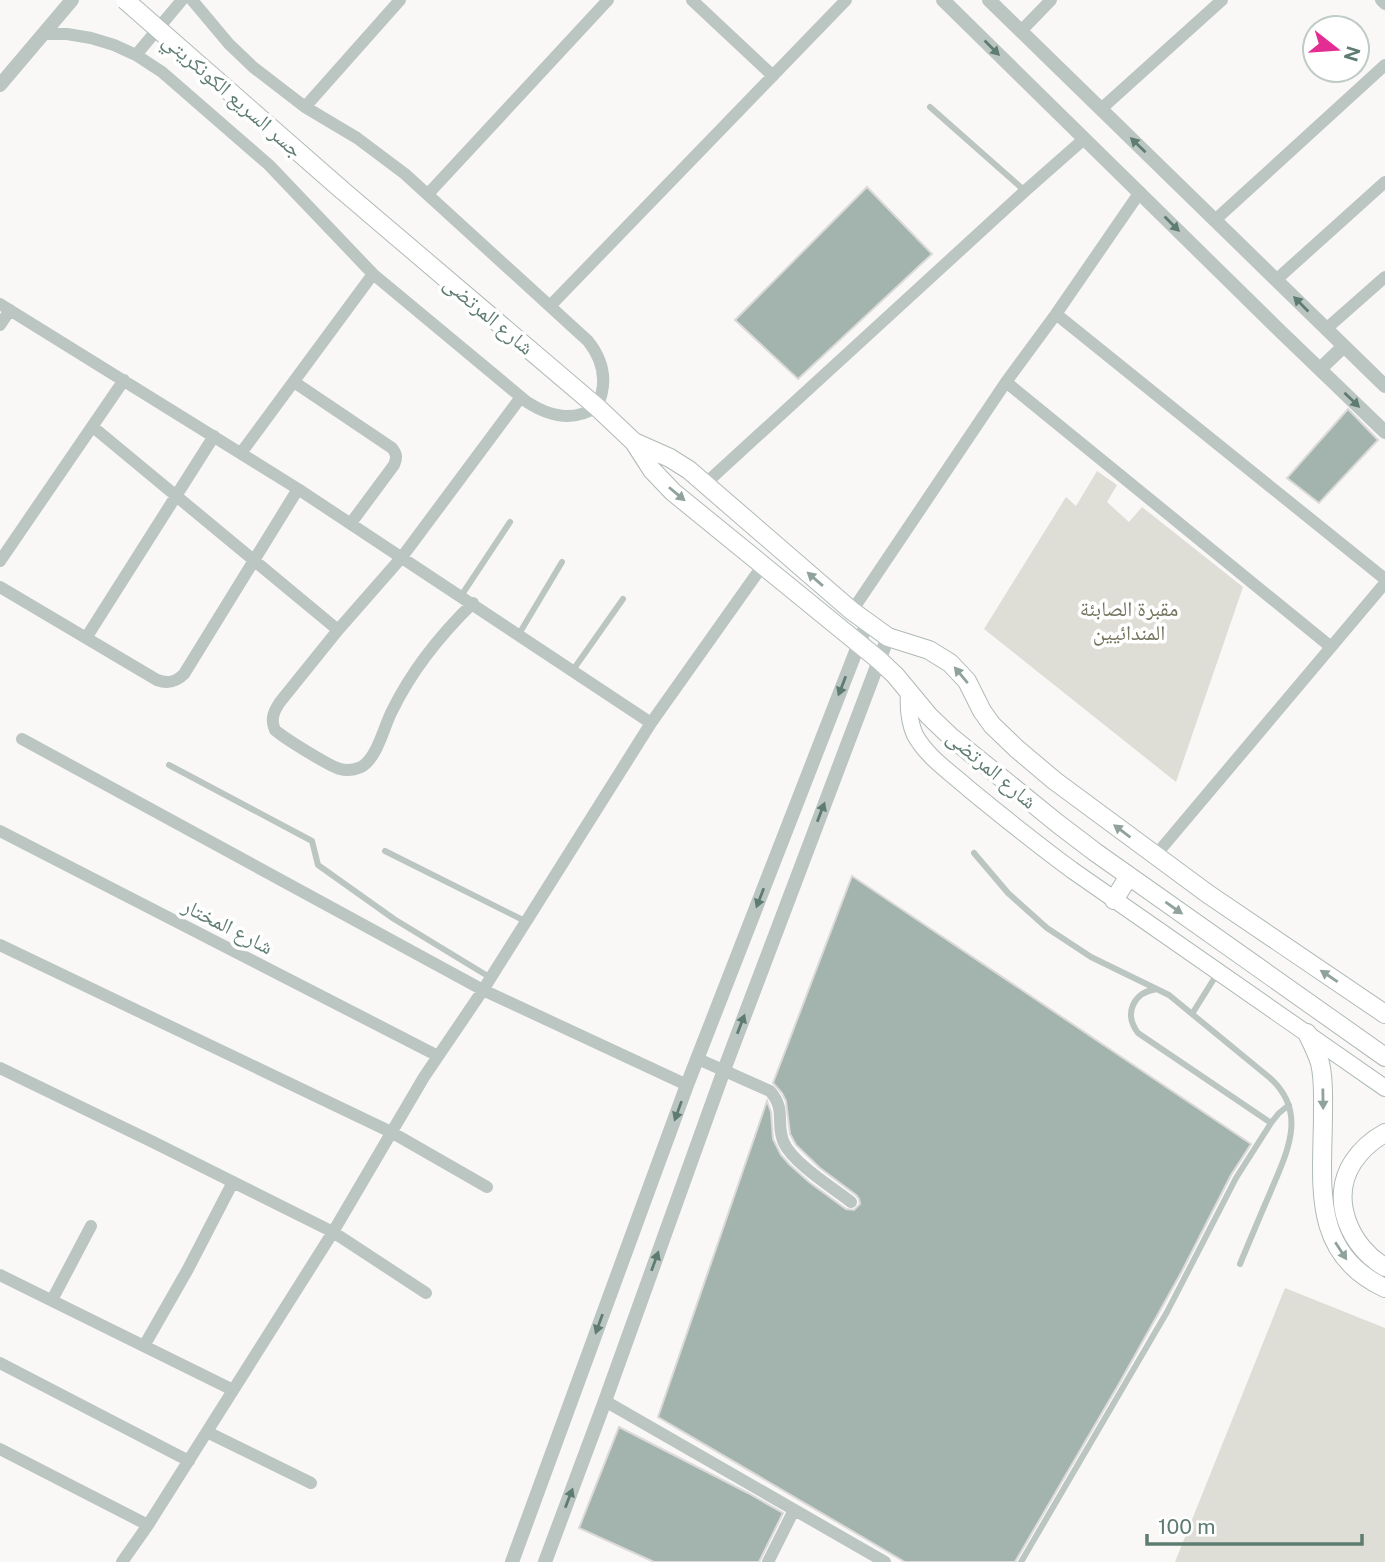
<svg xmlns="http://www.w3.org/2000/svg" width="1385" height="1562" font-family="'Public Sans','Noto Naskh Arabic',sans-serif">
  <rect width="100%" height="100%" fill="#f9f8f7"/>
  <path fill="#deded6" d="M1097,471L1117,485L1107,502L1129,522L1142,507L1243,587L1176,782L984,629L1066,497L1076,506Z
    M1285,1288L1385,1328V1562H1175Z"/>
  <path fill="#a2b4ad" stroke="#dbdad9" stroke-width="2" d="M867,187L932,254L798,379L735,320Z
    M1348,409L1378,440L1319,503L1287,478Z
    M852,876L1251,1144L1231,1175L1182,1271L1120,1382L1015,1562H905L658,1417L767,1101L771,1112L773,1139L781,1155L789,1164L809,1182L846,1209L854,1210L860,1204L859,1199L856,1195L820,1168L796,1145L790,1134L786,1101L782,1093L773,1083Z
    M619,1427L748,1493L783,1513L759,1562H654L579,1528Z"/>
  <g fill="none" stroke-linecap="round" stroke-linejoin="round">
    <g stroke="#aebab6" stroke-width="18">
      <path id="secondary" d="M909,692C908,707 909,722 915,735C927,757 951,773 969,789C1003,817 1037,844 1072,870L1385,1088"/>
    </g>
    <g stroke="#afbab6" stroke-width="20">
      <path id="primary" d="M342,190L597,407L634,442L652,470L673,492L879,660L895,675L929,716L951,737L1057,823L1095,852L1385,1057
        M634,442L670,458L689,470L852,611L888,637L929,650L950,663L967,681L982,711L992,725L1017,749L1055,781L1208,894L1385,1014
        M1114,900L1129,876
        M1307,1033C1312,1043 1317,1053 1320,1063C1324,1079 1323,1096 1323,1112C1323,1182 1309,1253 1385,1288
        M1385,1133C1372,1140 1361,1150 1353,1162C1329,1199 1350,1247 1385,1267"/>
    </g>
    <path stroke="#bbc5c2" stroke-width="6" d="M930,107L1025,191
      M461,596L510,522
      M519,634L562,562
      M573,670L623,599
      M169,765L312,841L318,865L394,919L491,978
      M385,851L527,922
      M974,853L1008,893L1047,928L1091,957L1169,995L1270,1078C1309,1113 1286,1154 1270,1193C1260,1216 1250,1240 1240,1264
      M1157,989C1134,992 1123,1013 1138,1033L1271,1123
      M1192,1014L1217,974
      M1021,1562L1167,1312L1236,1178L1271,1123L1279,1113L1289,1105"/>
    <path stroke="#bbc5c2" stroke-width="12" d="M692,0L773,76
      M1381,0L1385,4
      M1021,31L1051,0
      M43,34H67L91,38L114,45L136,55L162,72L269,165L373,274L527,402C550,417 573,422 597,407C608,383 604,361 588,341L405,174L357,138L305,107L253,67L229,44L192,0
      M136,55L182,0
      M305,107L400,0
      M1101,109L1222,0
      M428,194L608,0
      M1215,220L1385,65
      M1276,280L1385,182
      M0,304L298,489L651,723
      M550,306L846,0
      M1056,314L1385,579
      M0,325L10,310
      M1326,329L1385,277
      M294,382L392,448C397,454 397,458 394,465L351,523
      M1006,382L1331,647
      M93,427L338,630
      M241,453L373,274
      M705,484L1025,191L1084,139
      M0,561L124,380
      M0,587L157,680C168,684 176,682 184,674L298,489
      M473,603C440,635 412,670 392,711C384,726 377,759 361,767C354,770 347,771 340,769C329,766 284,738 275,730C270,719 274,711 280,702L338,630L402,557L521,397
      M852,611L1006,382L1056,314L1140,192
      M86,638L214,436
      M22,739L483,990L687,1085
      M0,831L438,1056
      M1155,856L1385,583
      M0,945L391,1132L487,1187
      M698,1059L770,1091C787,1110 775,1124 784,1143C793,1163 833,1188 851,1202
      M0,1068L153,1142L333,1232L426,1293
      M0,1275L233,1390
      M52,1300L91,1226
      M144,1346L188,1269L233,1182
      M0,1363L189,1461
      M605,1401L885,1562
      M207,1432L311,1483
      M0,1449L148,1525
      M122,1562L148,1525L333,1232L424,1077L483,990L651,723L763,565
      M768,1562L794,1510"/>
    <path stroke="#bbc5c2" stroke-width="14" d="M943,0L1279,330L1385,432
      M989,0L1385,386
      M0,85L72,0
      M1320,369L1343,347
      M512,1562L687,1085L867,623
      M545,1562L605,1401L724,1070L888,637"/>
    <use href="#secondary" stroke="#fff" stroke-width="16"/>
    <use href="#primary" stroke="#fff" stroke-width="18"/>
    <g stroke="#afbab6" stroke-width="20" stroke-linecap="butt">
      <path id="primary-bridge" d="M125,0L342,190"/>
    </g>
    <use href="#primary-bridge" stroke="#fff" stroke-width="18"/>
  </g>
  <defs><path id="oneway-solid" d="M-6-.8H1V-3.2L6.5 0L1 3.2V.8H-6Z" transform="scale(1.75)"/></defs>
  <g fill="#5f7c72">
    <use href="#oneway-solid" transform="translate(992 48) rotate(45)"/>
    <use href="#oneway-solid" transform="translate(1138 145) rotate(-136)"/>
    <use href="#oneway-solid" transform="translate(1172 224) rotate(45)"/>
    <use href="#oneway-solid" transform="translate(1301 304) rotate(-135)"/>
    <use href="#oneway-solid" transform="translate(1352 400) rotate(44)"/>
    <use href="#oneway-solid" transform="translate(842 686) rotate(111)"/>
    <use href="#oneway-solid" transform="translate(821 812) rotate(-69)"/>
    <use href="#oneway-solid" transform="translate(760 898) rotate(111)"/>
    <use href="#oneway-solid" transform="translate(741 1024) rotate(-69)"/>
    <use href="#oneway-solid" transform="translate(678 1111) rotate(110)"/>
    <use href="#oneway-solid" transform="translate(655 1261) rotate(-70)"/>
    <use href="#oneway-solid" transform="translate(599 1324) rotate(110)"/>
    <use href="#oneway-solid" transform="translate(569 1498) rotate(-69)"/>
  </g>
  <g fill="#8fa39c">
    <use href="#oneway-solid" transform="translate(677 494) rotate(40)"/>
    <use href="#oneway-solid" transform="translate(815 579) rotate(-139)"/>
    <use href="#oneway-solid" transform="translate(961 675) rotate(-130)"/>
    <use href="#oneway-solid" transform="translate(1122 831) rotate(-143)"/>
    <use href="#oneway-solid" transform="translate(1174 908) rotate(35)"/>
    <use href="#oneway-solid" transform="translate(1329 976) rotate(-146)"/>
    <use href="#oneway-solid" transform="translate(1323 1099) rotate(89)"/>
    <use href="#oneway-solid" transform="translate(1341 1251) rotate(57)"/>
  </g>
  <g text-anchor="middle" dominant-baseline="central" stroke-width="7" stroke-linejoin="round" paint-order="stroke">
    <g font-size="21" fill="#5f7c72" stroke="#fff">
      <text transform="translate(233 95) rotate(41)">جسر السريع الكونكريتي</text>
      <text transform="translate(489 315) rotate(40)">شارع المرتضى</text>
      <text transform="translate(992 769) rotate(40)">شارع المرتضى</text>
      <text transform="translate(228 926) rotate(27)">شارع المختار</text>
    </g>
    <g font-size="21" fill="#74745e" stroke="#fff">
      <text x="1129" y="608">مقبرة الصابئة<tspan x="1129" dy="24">المندائيين</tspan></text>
    </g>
  </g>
  <g transform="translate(1336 49) rotate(107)"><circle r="33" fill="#ffffff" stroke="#bfcbc7" stroke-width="2"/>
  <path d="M0-5L12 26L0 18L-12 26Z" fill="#e42d92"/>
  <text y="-10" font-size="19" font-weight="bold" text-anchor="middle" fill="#5f7c72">N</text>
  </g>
  <path d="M1147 1534v10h215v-10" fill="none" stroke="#5f7c72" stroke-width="3.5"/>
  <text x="1158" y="1534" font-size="21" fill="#5f7c72" stroke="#ffffff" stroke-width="5" paint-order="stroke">100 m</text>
</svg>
